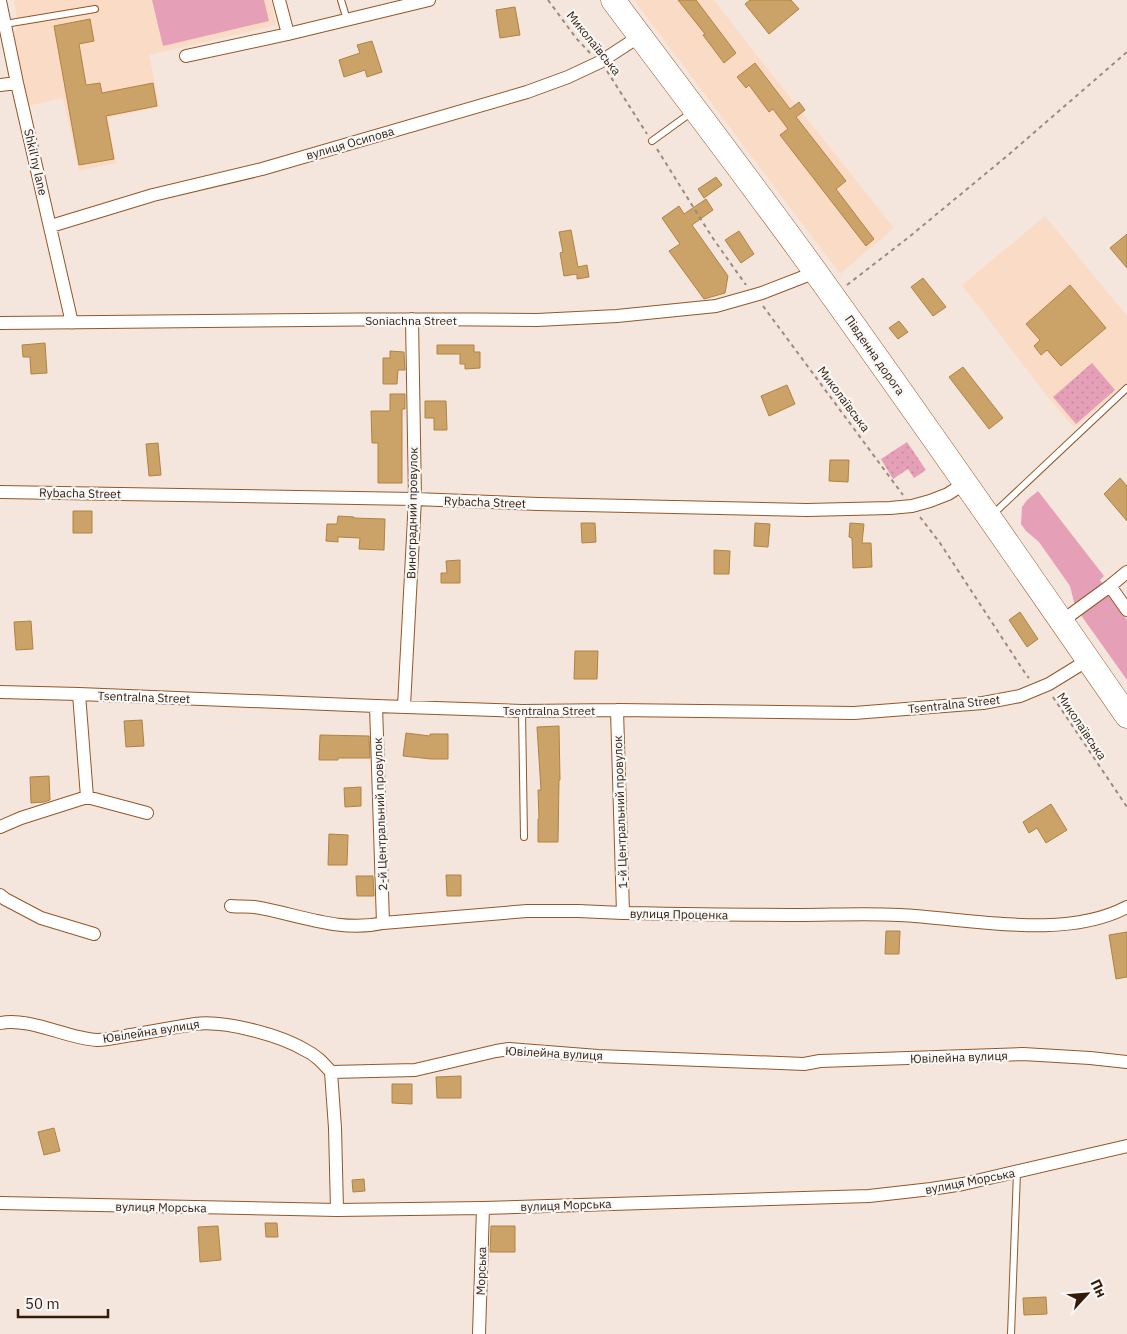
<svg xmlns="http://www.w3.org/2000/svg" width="1127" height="1334" font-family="'IBM Plex Sans',sans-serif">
  <defs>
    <pattern id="park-dots" width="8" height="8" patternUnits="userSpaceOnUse" patternTransform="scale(1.25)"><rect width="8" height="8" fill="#e5a0b8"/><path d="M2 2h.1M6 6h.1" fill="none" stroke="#c5899d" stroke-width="1.8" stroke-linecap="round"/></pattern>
  </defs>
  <rect width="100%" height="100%" fill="#f5e6dd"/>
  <path fill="#fadbc6" d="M14,0H271L276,25L149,55L160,107L108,118L116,163L79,171L63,98L27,106L11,37L18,27Z
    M634,0H714L762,62L894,228L840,274Z
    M1045,216L1127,316V383L1083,421L1073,427L1047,396L962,285Z"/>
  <path fill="#e5a0b8" d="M152,0H264L269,21L163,46Z
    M1038,491L1104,576L1100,580L1127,620V680L1078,611L1074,602L1070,586L1039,542L1026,531L1021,524L1022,507L1027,500Z"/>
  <path fill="url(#park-dots)" d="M1092,363L1115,390L1076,424L1053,397Z
    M907,442L926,470L914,478L908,469L893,479L881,459Z"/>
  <path fill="#cba267" stroke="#b08440" d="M678,0H696L736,53L724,63L703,35L705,34Z
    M750,0H791L799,9L769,34L745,4Z
    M515,7L520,35L500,38L496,10Z
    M90,19L94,41L79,44L86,85L100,83L102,93L153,83L157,106L106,116L114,159L79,165L54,26Z
    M372,41L382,72L367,77L365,70L344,77L339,60L360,53L357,45Z
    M755,63L790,109L799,102L805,110L796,117L846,181L836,189L874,239L866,246L780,135L788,129L773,109L769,112L749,85L746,88L737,77Z
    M716,177L722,185L704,198L698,189Z
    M706,199L713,210L692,225L728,276L725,293L704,299L669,251L680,244L662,218L679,206L684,214Z
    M571,230L578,267L587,265L589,277L577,279V274L564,276L560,253L563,252L559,232Z
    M739,231L754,254L741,263L725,240Z
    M1127,234V268L1110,248Z
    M923,278L946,307L933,316L911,287Z
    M1070,285L1106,328L1061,366L1047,350L1041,355L1034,346L1040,340L1026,324Z
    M899,321L908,332L898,339L889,328Z
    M45,343L47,373L31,374L30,357H23L22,345Z
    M437,345H474V352H480V368L465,369V364H460V354H437Z
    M390,351L404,352L405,370H398L397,384H383V358H390Z
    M963,367L1003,418L989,429L949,377Z
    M787,385L795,404L769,416L761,396Z
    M390,394H405V409H402V483H378V443H372L371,411H390Z
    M425,401H446L447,430H434V418H425Z
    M158,443L161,475L149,476L146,444Z
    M830,460H849L848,482L829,481Z
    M1120,478L1127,486V521L1104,494Z
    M73,511H92V533H73Z
    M338,516L354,517V518L385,519L384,550L359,549L360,538L338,537V542L326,541L327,524H337Z
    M581,523H595L596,542L582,543Z
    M755,523L770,524L768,547L754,546Z
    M850,523L864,524L862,543H871L872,567L853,568L852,538L849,537Z
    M714,550L730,551L729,574H714Z
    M460,560V583H441V573H447L446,561Z
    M1020,612L1038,639L1027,647L1009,620Z
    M31,621L33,649L16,650L14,622Z
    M575,651H598L597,679H574Z
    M142,720L144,746L126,747L124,721Z
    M559,726L560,780H559L558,842H538V819H539L538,790H541L537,727Z
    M406,733L430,736V734H448V759H431L403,756Z
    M320,735L369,736L370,758H338V760H319Z
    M49,776L50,800L44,802L31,803L30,777Z
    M361,787V806L345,807L344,788Z
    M1051,804L1067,830L1046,843L1037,828L1029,833L1023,822Z
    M329,834L348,835L347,865H328Z
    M446,875H461V896H447Z
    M356,876H373L374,896H357Z
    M886,931H900L899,954H885Z
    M1127,932V977L1116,979L1109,935Z
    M461,1076V1098H437L436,1077Z
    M392,1084H412V1104L392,1103Z
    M54,1128L60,1151L44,1155L38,1132Z
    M364,1179L365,1191L353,1192L352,1180Z
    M265,1223H277L278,1237H266Z
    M218,1226L221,1260L200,1262L198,1227Z
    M491,1226H515V1252H490Z
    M1046,1297L1047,1314L1024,1315L1023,1298Z"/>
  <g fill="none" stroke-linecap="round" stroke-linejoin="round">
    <g stroke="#935727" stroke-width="8">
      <path id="lane" d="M341,0L347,20
        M5,24L95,9
        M652,141L692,112
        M992,515L1127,388
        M522,711L524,837
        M1011,1334L1017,1172"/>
    </g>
    <g stroke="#935727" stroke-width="14">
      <path id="street" d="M279,0L288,34
        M0,1L17,83L72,323
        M186,56L288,34L429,0
        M0,85L17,83
        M51,226L153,195L262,169L527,92L568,77L600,62L640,36
        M0,323L412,319L537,320L617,316L716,306L762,293L816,272
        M0,492L415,499L538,504L807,510L890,508L912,506L930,501L948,494L965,483
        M1110,586L1127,610
        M1062,621L1110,586L1127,572
        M0,692L79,694L376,706L522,711L617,710L854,713L983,703L1020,696L1049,684L1088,660
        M79,694L87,797
        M376,706L383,923
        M404,706L415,499L412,319
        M617,710L623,913
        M0,827L21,818L87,797L147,813
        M0,895L5,899L41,918L94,934
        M231,906C239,907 247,906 254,907C298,914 339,933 383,923L527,911H578L623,913C681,914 739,915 797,915C831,915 865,913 899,915C969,918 1063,941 1127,907
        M0,1023C30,1017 66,1038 97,1040C108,1040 120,1037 131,1035C152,1032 174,1027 195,1024C224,1020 280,1035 305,1050C316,1055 323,1063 331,1072L415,1070L496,1051L509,1049L598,1056L804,1064L820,1061L1023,1054L1090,1058L1127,1062
        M331,1072L335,1128L337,1210
        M0,1203L337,1210L483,1208L869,1196L931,1189L963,1184L1127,1146
        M479,1334L483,1208"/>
    </g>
    <g stroke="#935727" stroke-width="25">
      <path id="highway" d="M613,0C681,91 750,181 817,274C922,420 1025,568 1127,716"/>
    </g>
    <path stroke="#9e8a7d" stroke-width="2" stroke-dasharray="4 4" stroke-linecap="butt" d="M548,0L576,38L590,53
      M607,71L647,134
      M657,149L712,237L746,285
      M847,285L909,237L1007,156L1127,52
      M763,306L903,495
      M920,517L940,543L1027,676L1029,678
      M1053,697L1127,807"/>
    <use href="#lane" stroke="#fff" stroke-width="6"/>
    <use href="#street" stroke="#fff" stroke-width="12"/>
    <use href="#highway" stroke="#fff" stroke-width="24"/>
  </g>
  <g text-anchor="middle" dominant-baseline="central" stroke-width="4.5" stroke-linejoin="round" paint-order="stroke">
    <g font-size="12" fill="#341b07" stroke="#f7f7f7">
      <text transform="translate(594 43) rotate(51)">Миколаївська</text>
      <text transform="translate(350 143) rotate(-16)">вулиця Осипова</text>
      <text transform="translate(36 162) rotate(77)">Shkil'ny lane</text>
      <text x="411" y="320">Soniachna Street</text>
      <text transform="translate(875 355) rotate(55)">Південна дорога</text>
      <text transform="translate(844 399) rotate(53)">Миколаївська</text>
      <text transform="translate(80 493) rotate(1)">Rybacha Street</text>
      <text transform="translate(485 502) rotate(2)">Rybacha Street</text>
      <text transform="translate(412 513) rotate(-89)">Виноградний провулок</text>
      <text transform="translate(144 697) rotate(2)">Tsentralna Street</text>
      <text transform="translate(954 704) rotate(-6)">Tsentralna Street</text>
      <text x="549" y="710">Tsentralna Street</text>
      <text transform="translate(1082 726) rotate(56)">Миколаївська</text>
      <text transform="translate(620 812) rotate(-92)">1-й Центральний провулок</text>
      <text transform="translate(380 814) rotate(-92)">2-й Центральний провулок</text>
      <text transform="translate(679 914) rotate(1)">вулиця Проценка</text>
      <text transform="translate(151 1031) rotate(-9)">Ювілейна вулиця</text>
      <text transform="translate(554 1053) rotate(3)">Ювілейна вулиця</text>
      <text transform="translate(959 1057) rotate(-2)">Ювілейна вулиця</text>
      <text transform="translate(970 1181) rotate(-11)">вулиця Морська</text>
      <text transform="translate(566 1205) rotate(-2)">вулиця Морська</text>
      <text transform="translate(161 1207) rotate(1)">вулиця Морська</text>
      <text transform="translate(481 1271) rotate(-88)">Морська</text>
    </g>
  </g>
  <g transform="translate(1087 1294) rotate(64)" stroke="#f7f7f7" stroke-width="4" paint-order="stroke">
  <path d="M0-4L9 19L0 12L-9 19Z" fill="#341b07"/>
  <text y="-8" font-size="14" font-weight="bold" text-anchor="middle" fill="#341b07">Пн</text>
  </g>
  <path d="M18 1309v8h90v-8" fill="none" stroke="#341b07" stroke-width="2.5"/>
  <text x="25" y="1309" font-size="15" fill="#341b07" stroke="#f7f7f7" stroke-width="4" paint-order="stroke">50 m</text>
</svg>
